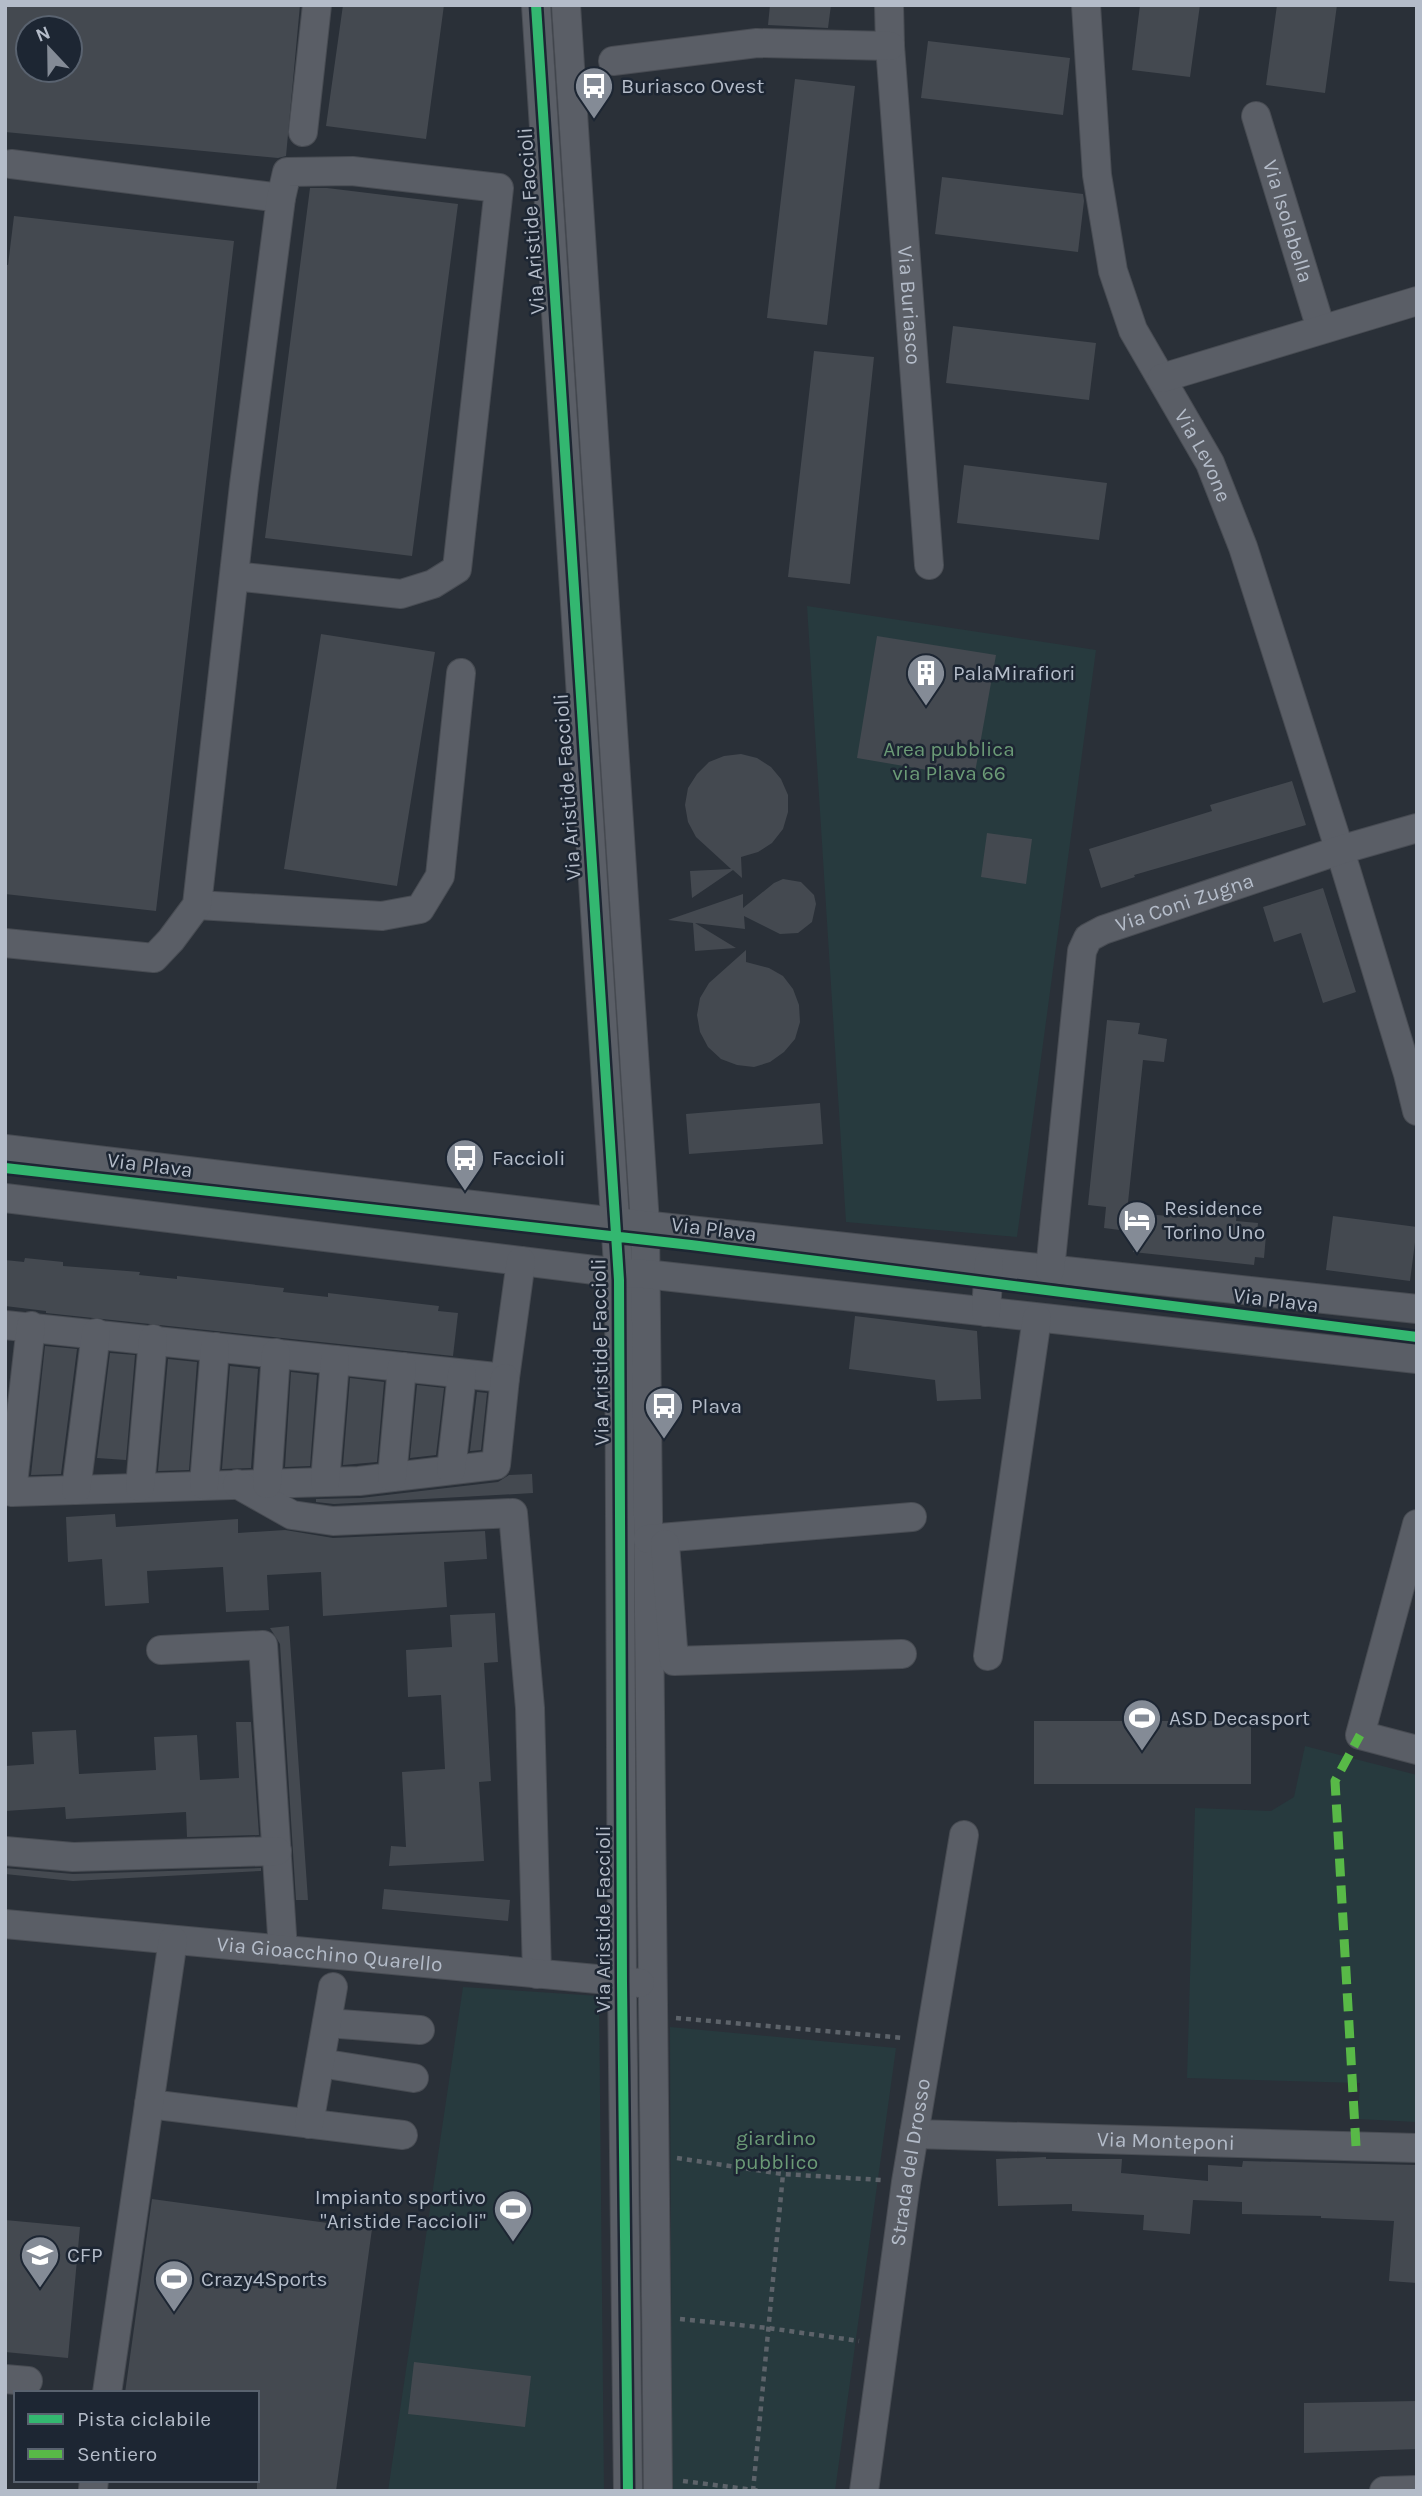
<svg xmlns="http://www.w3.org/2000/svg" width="1422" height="2496" font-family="Karla,sans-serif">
  <rect width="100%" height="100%" fill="#2a3038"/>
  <path fill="#273a3e" d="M807,606L1096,650L1017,1237L846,1222Z
    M1305,1746L1417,1775L1416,2122L1358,2119L1360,2083L1187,2078L1195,1808L1271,1811L1294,1797Z
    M463,1987L599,1996L604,2491H388Z
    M670,2027L896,2048L835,2491H672Z"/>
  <path fill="#444950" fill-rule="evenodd" d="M5,5H300L286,156L278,158L5,132ZM28,28H70V70H28Z
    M343,5H444L426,139L326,126Z
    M770,5H831L828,28L768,25Z
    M1140,5H1200L1190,77L1132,70Z
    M1277,5H1337L1325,93L1266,85Z
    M928,41L1070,58L1063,115L921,98Z
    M795,79L855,86L827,325L767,318Z
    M942,177L1083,194L1084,201L1078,252L935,234Z
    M310,188H327L458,204L412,556L265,538Z
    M14,216L234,241L156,911L5,894V265H8Z
    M953,326L1096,343L1089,400L946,383Z
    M814,351L874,357L850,584L788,577Z
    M964,465L1107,483L1099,540L957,523Z
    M321,634L435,652L397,886L284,869Z
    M877,636L996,655L974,778L857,758Z
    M741,754L757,758L771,767L781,779L788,795V812L783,829L772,843L758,852L741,857L742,878L733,870L692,898L690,871L731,869L696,837L688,822L685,805L688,788L697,774L709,762L724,756Z
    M1292,781L1306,825L1134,875L1135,877L1101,888L1089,849L1212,811L1210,805Z
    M987,833L1032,839L1026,884L981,877Z
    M783,879L801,882L814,895L816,904L812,922L798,933L780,934L744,916L745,929L695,923L736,948L695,951L693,923L668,920L743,894V908L774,883Z
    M1323,888L1356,992L1323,1003L1301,933L1274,942L1263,907Z
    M746,950V962L769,968L783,976L793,989L799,1005L800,1022L795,1039L784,1052L770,1062L754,1067L737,1065L721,1059L708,1047L700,1032L697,1015L700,998L709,983Z
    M1107,1020L1140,1023L1138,1034L1167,1039L1164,1062L1143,1060L1127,1212L1188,1218L1189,1210L1210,1212L1211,1202L1238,1205L1236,1221L1258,1223L1257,1234L1266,1235L1264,1258L1255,1257L1254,1265L1133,1252L1135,1232L1104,1228L1106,1207L1088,1205Z
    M820,1103L823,1144L689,1154L686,1114Z
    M1333,1216L1417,1227L1410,1281L1326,1270Z
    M25,1258L63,1262V1266L140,1272L139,1275L177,1279V1276L284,1288L283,1292L328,1297V1293L439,1306L438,1311L458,1313L453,1356L46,1313V1311L5,1306V1260L24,1262Z
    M855,1316L977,1331L981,1399L937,1401L935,1380L849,1369Z
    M45,1346L77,1349L61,1474L31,1475Z
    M110,1353L135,1355L126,1460L97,1458Z
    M168,1359L197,1362L189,1470L158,1471Z
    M230,1366L258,1369L251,1468L222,1469Z
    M291,1372L317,1375L310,1466L285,1467Z
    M350,1378L384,1382L377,1462L343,1465Z
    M417,1385L444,1388L436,1455L410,1458Z
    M477,1392L487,1393L481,1450L470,1451Z
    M532,1474L533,1493L334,1504L316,1502V1499L361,1498L498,1482L509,1475Z
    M115,1514L116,1527L238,1519V1533L285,1530L333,1538L485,1531L487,1559L444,1562L447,1607L323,1616L321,1572L267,1575L269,1610L226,1612L223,1567L147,1571L149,1603L105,1606L102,1559L68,1562L66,1517Z
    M495,1613L498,1662L484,1663L491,1781L479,1782L484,1861L389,1866L391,1846L406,1847L402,1772L445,1769L441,1695L408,1697L406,1650L452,1647L450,1615Z
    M289,1626L308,1900H296L280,1644L270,1628Z
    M1034,1721H1251V1784H1034Z
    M236,1722H251L259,1835L187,1837L186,1812L66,1819L65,1807L5,1811V1766L34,1764L32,1732L76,1730L79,1774L156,1770L154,1737L197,1735L200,1780L239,1778Z
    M5,1868L73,1874L261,1868V1871L73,1881L5,1874Z
    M384,1889L510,1900L508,1921L382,1909Z
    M1046,2157V2159H1122L1121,2173L1208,2181V2165L1242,2167L1243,2161L1417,2165V2283L1389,2281L1394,2221L1321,2218V2216L1242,2214V2202L1193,2200L1190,2234L1143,2230L1144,2215L1072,2211V2204L998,2206L996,2159Z
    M152,2199L372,2229L336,2491H257V2393H125Z
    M5,2220L80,2227L68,2358L5,2352Z
    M414,2362L531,2376L525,2427L408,2414Z
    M1417,2401V2449L1304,2453V2403Z"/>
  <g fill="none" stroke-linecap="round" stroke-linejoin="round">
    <g stroke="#484c53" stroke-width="30">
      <g id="minor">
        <path d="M536,5L619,1280L622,1982L628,2491"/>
        <path d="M566,5L645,1224L658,2491"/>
        <path id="s1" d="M889,5L890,46L929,565"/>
        <path id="s2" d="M1086,5L1097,175L1113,271L1133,330L1210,463L1243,547L1346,870L1408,1074L1417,1111"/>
        <path d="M613,61L757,43L890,46"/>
        <path id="s3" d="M1256,116L1321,329"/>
        <path d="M303,132L317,5"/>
        <path d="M11,164L281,198"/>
        <path d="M1162,378L1417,301"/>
        <path d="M197,905L382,916L420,909L440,876L461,673"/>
        <path d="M5,943L154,958L171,940L197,905L244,485L281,198L287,172L352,171L499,188L457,569L433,584L401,594L234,576"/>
        <path d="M5,1149L615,1222L1417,1309"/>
        <path d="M5,1198L619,1273L645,1274L1417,1359"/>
        <path id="s4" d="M1050,1270L1082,951L1088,938L1103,930L1340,850L1417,828"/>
        <path d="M986,1312L989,1263"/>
        <path d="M5,1325L505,1378L521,1261"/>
        <path d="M31,1326L12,1492L359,1481L496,1465L505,1378"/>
        <path d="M451,1470L462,1374"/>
        <path d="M392,1477L402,1367"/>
        <path d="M325,1482L335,1360"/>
        <path d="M237,1484L292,1515L333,1521L513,1513L530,1708L537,1974"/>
        <path d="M267,1484L276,1353"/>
        <path d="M204,1485L215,1347"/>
        <path d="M140,1487L153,1339"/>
        <path d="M76,1490L96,1333"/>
        <path d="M1417,1524L1360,1735L1417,1750"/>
        <path d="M648,1539L912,1517"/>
        <path d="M665,1544L674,1661L902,1654"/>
        <path d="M161,1650L263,1645L283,1950"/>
        <path d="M988,1656L1037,1318"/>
        <path d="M5,1851L73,1857L277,1851"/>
        <path id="s5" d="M5,1924L640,1983"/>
        <path d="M327,2023L420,2030"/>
        <path d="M320,2063L414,2078"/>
        <path d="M149,2104L403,2135"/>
        <path d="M309,2124L333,1987"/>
        <path id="s6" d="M914,2134L1417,2148"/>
        <path d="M5,2379L28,2381"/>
        <path d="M107,2393L173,1940"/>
        <path d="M93,2489L94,2480"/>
        <path id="s7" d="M864,2491L906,2182L964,1835"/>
        <path d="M1384,2491L1417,2490"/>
      </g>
    </g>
    <path stroke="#5d636a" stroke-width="4.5" stroke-dasharray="5 5" stroke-linecap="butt" d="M676,2018L904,2038
      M677,2158L783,2174L881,2180
      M680,2319L768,2328L859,2341
      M683,2481L762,2491
      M753,2491L783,2174"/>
    <use href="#minor" stroke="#5a5e66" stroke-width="28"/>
    <path stroke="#58b947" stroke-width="9" stroke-dasharray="18 9" stroke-linecap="butt" d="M1356,2146L1335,1781L1360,1735"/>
    <g stroke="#1d2633" stroke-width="15">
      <path id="cycleway" d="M536,5L619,1280L622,1982L628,2491
        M5,1168L691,1245L1417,1337"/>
    </g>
    <use href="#cycleway" stroke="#33b770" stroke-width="10"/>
  </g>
  <defs>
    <g id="bus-pin" transform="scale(2.0125)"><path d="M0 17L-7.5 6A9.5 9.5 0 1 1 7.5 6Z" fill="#848b96" stroke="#1d2633"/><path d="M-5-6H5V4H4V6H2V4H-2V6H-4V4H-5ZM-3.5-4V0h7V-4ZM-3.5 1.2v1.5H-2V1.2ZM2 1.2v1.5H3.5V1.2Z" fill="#fff"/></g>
    <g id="building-pin" transform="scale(2.0125)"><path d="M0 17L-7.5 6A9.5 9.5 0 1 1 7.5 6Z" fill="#848b96" stroke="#1d2633"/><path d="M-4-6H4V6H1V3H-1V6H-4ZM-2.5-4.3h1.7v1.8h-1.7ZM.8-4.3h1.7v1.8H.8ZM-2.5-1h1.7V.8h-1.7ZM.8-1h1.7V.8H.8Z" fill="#fff"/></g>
    <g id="hotel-pin" transform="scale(2.0125)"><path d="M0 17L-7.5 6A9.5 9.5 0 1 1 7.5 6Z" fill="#848b96" stroke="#1d2633"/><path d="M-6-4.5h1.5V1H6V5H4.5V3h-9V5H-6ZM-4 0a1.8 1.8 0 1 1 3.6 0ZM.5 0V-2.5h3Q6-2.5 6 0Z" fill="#fff"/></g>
    <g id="stadium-pin" transform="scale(2.0125)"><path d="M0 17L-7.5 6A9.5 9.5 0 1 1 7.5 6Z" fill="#848b96" stroke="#1d2633"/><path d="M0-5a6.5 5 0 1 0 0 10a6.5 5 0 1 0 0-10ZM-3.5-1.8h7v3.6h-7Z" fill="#fff"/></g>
    <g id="school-pin" transform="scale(2.0125)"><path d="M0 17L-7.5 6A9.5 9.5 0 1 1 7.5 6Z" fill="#848b96" stroke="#1d2633"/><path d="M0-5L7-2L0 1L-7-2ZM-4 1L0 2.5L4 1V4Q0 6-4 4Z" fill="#fff"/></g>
  </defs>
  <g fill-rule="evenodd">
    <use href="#bus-pin" x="594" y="86"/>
    <use href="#building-pin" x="926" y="673"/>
    <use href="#bus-pin" x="465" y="1158"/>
    <use href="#hotel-pin" x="1137" y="1220"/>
    <use href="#bus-pin" x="664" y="1406"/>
    <use href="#stadium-pin" x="1142" y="1718"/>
    <use href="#stadium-pin" x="513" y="2209"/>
    <use href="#school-pin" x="40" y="2255"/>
    <use href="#stadium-pin" x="174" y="2279"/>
  </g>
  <g text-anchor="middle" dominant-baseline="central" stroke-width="5" stroke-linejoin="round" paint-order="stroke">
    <g font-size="21" fill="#b4bcc9" stroke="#1d2633" text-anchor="start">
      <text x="621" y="86">Buriasco Ovest</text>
      <text x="953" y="673">PalaMirafiori</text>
      <text x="492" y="1158">Faccioli</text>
      <text x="1164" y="1208">Residence<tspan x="1164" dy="24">Torino Uno</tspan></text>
      <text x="691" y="1406">Plava</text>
      <text x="1169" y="1718">ASD Decasport</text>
      <text x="486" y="2197" text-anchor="end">Impianto sportivo<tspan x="486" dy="24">"Aristide Faccioli"</tspan></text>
      <text x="67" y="2255">CFP</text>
      <text x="201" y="2279">Crazy4Sports</text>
    </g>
    <g font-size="21" fill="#b4bcc9" stroke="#1d2633">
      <text transform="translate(531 221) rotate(-94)">Via Aristide Faccioli</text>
      <text stroke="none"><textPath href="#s3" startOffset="110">Via Isolabella</textPath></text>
      <text stroke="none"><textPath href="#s1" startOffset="301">Via Buriasco</textPath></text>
      <text stroke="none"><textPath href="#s2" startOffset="474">Via Levone</textPath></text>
      <text transform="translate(567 787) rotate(-94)">Via Aristide Faccioli</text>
      <text stroke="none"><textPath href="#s4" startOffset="438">Via Coni Zugna</textPath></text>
      <text transform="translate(150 1165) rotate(7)">Via Plava</text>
      <text transform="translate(714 1229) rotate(7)">Via Plava</text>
      <text transform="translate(1276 1300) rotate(7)">Via Plava</text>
      <text transform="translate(600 1352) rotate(-91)">Via Aristide Faccioli</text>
      <text transform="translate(603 1919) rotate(-90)">Via Aristide Faccioli</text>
      <text stroke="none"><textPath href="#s5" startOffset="326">Via Gioacchino Quarello</textPath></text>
      <text stroke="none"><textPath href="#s6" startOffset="252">Via Monteponi</textPath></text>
      <text stroke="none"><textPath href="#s7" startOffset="332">Strada del Drosso</textPath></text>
    </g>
    <g font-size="21" fill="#6b9a76" stroke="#1d2633">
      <text x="949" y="749">Area pubblica<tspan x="949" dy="24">via Plava 66</tspan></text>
      <text x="776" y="2138">giardino<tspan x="776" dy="24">pubblico</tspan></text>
    </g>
  </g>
  <rect width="1422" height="2496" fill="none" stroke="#b4bcc9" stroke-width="14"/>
  <rect x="14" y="2391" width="245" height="91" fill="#1d2633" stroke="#59626f" stroke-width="2"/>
  <rect x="28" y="2414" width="35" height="10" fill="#33b770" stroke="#59626f" stroke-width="2"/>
  <text x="77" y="2426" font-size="21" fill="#b4bcc9">Pista ciclabile</text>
  <rect x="28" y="2449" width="35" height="10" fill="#58b947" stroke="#59626f" stroke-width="2"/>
  <text x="77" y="2461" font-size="21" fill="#b4bcc9">Sentiero</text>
  <g transform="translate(49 49) rotate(338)"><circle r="33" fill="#1d2633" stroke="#59626f" stroke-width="2"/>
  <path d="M0-5L12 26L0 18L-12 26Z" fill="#848b96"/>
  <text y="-10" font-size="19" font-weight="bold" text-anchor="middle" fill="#b4bcc9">N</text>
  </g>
</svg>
